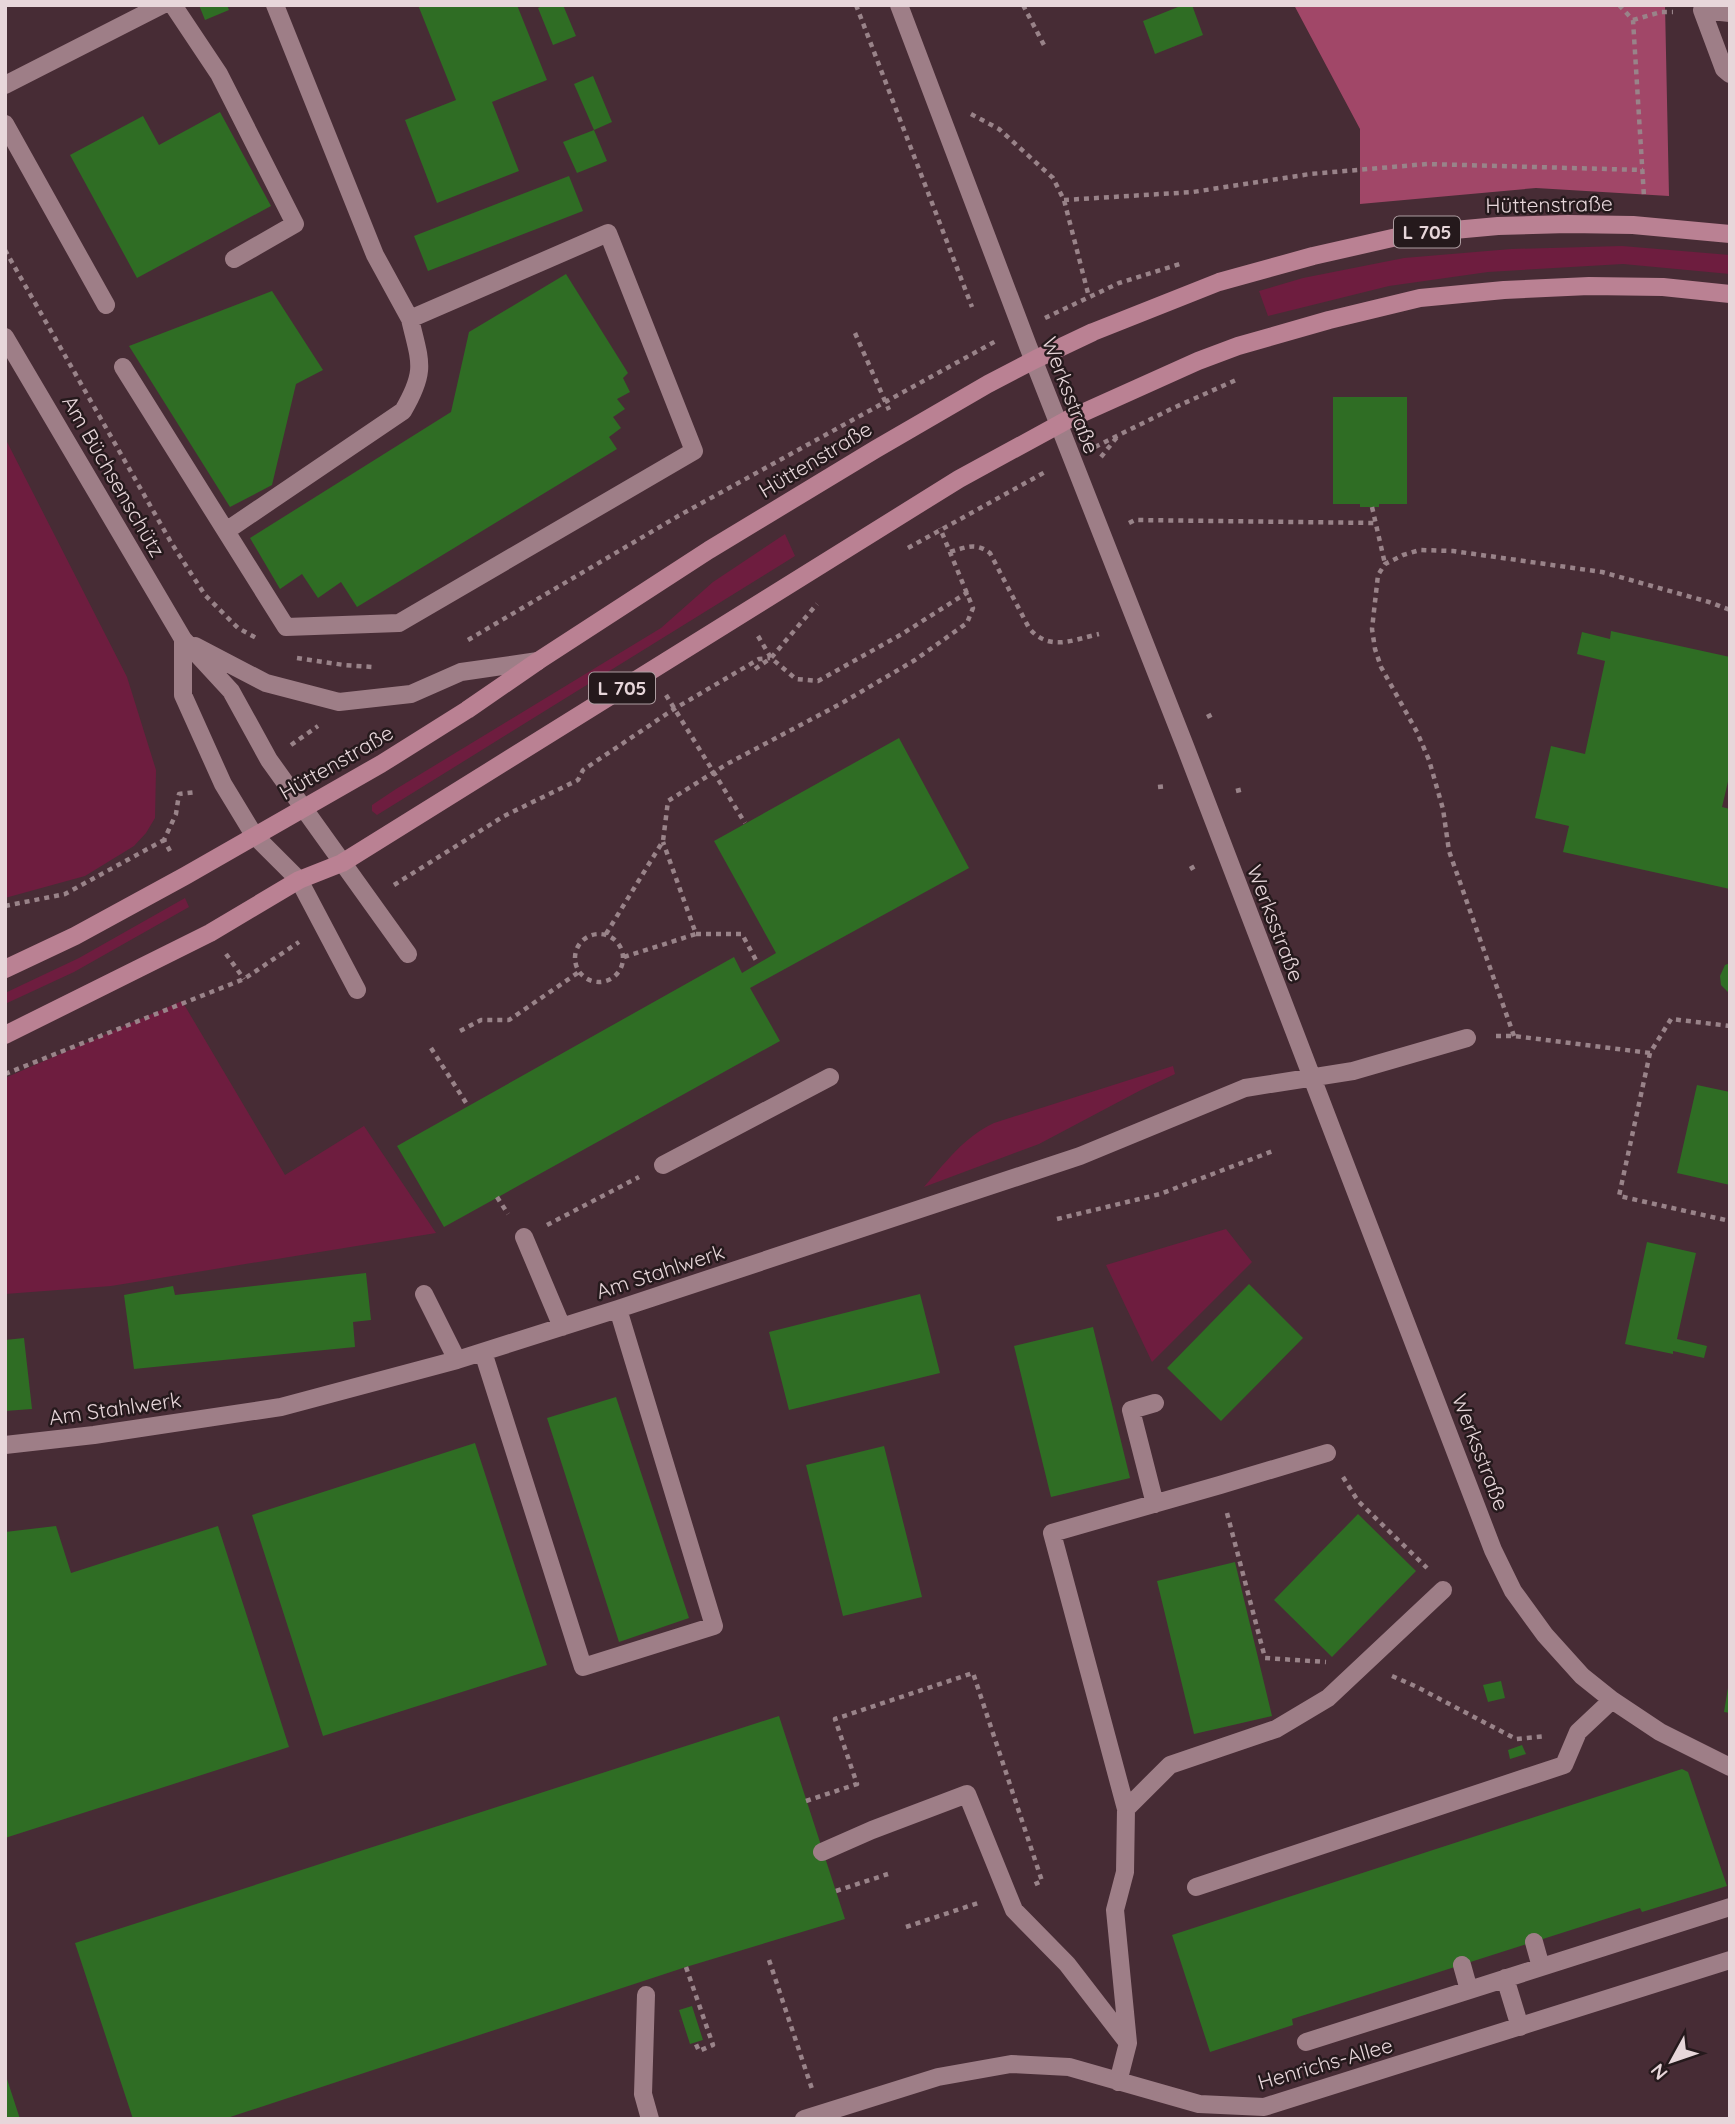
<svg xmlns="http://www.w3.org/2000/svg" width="1735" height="2124" font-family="Quicksand,sans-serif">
  <rect width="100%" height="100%" fill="#472c35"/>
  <path fill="#6e1d3f" d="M1622,246L1730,255V274L1623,264L1488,272L1389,286L1268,316L1259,291L1303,278L1404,258L1511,249Z
    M5,438L127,677L156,770L155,818L146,833L134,846L85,876L5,898Z
    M785,534L795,556L377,815L372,811V805L396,789L661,628L713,582Z
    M185,898L189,907L74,972L5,1004V993L79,958Z
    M182,1001L285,1175L364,1126L436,1233L111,1286L5,1294V1078Z
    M1173,1066L1175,1074L1141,1090L1039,1144L924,1187C945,1163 964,1137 994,1123Z
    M1226,1229L1252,1262L1152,1362L1106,1265Z"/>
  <path fill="#a14768" d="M1294,5H1665L1669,196L1536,188L1360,204V129Z"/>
  <path fill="#2f6d24" d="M199,5H227L229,10L205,20Z
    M418,5H517L547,80L492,102L519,171L437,203L405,120L456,100Z
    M544,5H563L576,36L553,45L538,8Z
    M1183,5H1192L1203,35L1155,54L1143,21Z
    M593,76L612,122L594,130L574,84Z
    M220,112L271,206L137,278L70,155L143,116L159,145Z
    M594,130L607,161L577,173L563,142Z
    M569,176L583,211L428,271L414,236Z
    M566,274L628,373L623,378L630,392L617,399L625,409L613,417L621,428L609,437L617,449L357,607L341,582L318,598L302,574L280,589L250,538L451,412L469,332Z
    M272,291L323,370L296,384L272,485L230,507L129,346Z
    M1333,397H1407V504H1379V507H1360V504H1333Z
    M1611,631L1730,657V773L1722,807L1730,809V889L1563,852L1569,826L1535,818L1551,746L1585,754L1605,661L1577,654L1582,632L1610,639Z
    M899,738L969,868L750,988L780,1041L444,1227L397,1146L734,957L742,973L776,953L714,841Z
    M1730,963V994L1721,985L1720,976L1725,965Z
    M1697,1085L1730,1092V1185L1677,1173Z
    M1647,1242L1696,1253L1677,1339L1707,1346L1704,1358L1673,1351V1354L1625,1344Z
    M366,1273L371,1320L353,1322L355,1347L134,1369L124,1295L173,1286L175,1295Z
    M1249,1284L1303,1338L1221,1421L1167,1368Z
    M920,1294L940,1373L789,1410L769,1332Z
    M1093,1327L1130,1478L1051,1497L1014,1346Z
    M24,1338L32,1409L5,1411V1340Z
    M616,1397L689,1618L619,1642L547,1418Z
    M475,1443L547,1665L323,1736L252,1515Z
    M884,1446L922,1597L843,1616L806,1465Z
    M1358,1514L1416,1571L1332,1657L1274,1600Z
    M56,1526L71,1573L218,1526L289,1747L5,1838V1532Z
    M1235,1562L1272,1716L1194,1734L1157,1581Z
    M1501,1681L1505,1698L1488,1702L1483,1685Z
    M1728,1688H1730V1713L1724,1712Z
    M779,1716L845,1919L686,1967L224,2119H133L75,1943Z
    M1522,1745L1526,1754L1510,1759L1508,1750Z
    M1682,1769L1688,1772L1727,1886L1642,1912L1640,1908L1292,2019L1293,2025L1210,2052L1172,1935Z
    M692,2006L703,2040L690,2044L679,2010Z
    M5,2076H6L20,2119H5Z"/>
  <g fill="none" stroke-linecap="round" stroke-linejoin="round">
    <path stroke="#998389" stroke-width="4.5" stroke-dasharray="5 5" stroke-linecap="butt" d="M856,5L972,307
      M1023,5L1045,47
      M1619,5L1633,20L1644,197
      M1633,20L1661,12H1673
      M971,114L999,129L1053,178L1064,200L1089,297
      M1064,200L1193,192L1310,174L1427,164L1643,170
      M5,250L172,544L205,595L238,628L258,639
      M1045,318L1119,283L1180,264
      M855,333L889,410
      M1095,447L1171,409L1236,380
      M1101,457L1117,437
      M1372,507L1385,564
      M1129,523L1135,520L1376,523
      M908,548L1047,471
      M950,552C967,547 975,542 990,553L1029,628C1049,652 1072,640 1099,634
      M758,636L771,658L796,679L818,681L902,634L968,592
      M468,640L680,515L996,341
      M297,658L344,665L372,667
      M755,669L771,658L817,604
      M666,695L745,823
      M1207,717L1215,713
      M291,745L318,726
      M1158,787L1167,786
      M1236,791L1244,789
      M170,851L164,840L176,814L179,794L196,792
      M1190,869L1197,865
      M394,885L504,816L578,780L583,770L674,709L759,659L770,658
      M5,906L65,894L164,840
      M575 958a24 24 0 1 1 48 0a24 24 0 1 1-48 0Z
      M606,934L663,841L668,801L727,764L842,703L915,660L967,623L973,608L940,528
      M696,934H742L758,964
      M226,954L244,979
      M624,957L696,934L663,842
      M460,1031L481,1020H509L579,972
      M1496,1036H1514L1650,1053L1671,1019L1730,1026
      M1514,1036L1449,851L1443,809L1429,760L1417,732L1381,667L1375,649L1372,629L1378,575L1385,564L1403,555L1420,550L1453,551L1602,572L1709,602L1730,610
      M431,1048L468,1106
      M1650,1053L1619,1196L1730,1221
      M5,1074L244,979L299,942
      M497,1197L508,1214
      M1057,1219L1160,1194L1273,1151
      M547,1225L639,1177
      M1343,1477L1358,1501L1427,1568
      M1227,1513L1265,1658L1326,1662
      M1392,1676L1415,1686L1516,1739L1546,1736
      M806,1801L857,1784L835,1719L973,1673L1042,1881L1033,1885
      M836,1891L888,1874
      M906,1927L981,1902
      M769,1960L812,2089
      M686,1967L713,2045L699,2051L695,2042"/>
    <path stroke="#9e7e87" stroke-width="18" d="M173,5L219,74L295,224L234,259
      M899,5L1028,346L1185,746L1493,1550L1513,1591L1545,1635L1582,1676L1612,1700L1660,1732L1730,1767
      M1730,13L1702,10L1724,69L1730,74
      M5,85L162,5
      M5,124L106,305
      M5,337L183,639L231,691L269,760L408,954
      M123,367L286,627L399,623L694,451L608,233L410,319L375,255L275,5
      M226,531L403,411C427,370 420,362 410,319
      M183,639V695L223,784L254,835L299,880L357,990
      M195,646L266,683L339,702L411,694L461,672L538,661
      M663,1165L830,1077
      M524,1237L562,1327
      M424,1294L457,1360
      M483,1352L583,1667L714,1626L618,1309
      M5,1445L94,1435L281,1407L457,1360L618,1309L1080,1156L1245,1088L1353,1071L1467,1038
      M1155,1504L1131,1410L1155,1403
      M1126,1809L1052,1533L1220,1485L1327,1453
      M822,1852L872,1830L967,1794L1014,1910L1067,1964L1128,2043
      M1196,1887L1564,1765L1578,1732L1612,1700
      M1534,1942L1541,1967
      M1462,1965L1469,1990
      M1505,1978L1520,2027
      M646,1995L643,2094L650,2119
      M1306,2042L1730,1907
      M1118,2082L1128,2043L1115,1910L1125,1872L1126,1809L1170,1765L1276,1729L1328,1698L1443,1590
      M804,2119L938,2077L1011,2064L1069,2067L1199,2104L1264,2107L1730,1960"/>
    <path stroke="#ba8193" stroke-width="18" d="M5,969L75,936L185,876L381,764L467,710L538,661L709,550L876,449L988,384L1036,359L1093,332L1219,282L1313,256L1410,234L1498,226L1568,224L1633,225L1730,234
      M5,1035L210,933L299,880L342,863L959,479L1069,419L1198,361L1238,346L1329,320L1420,298L1504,290L1589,286L1663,287L1730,294"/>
  </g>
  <g text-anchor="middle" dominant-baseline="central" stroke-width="5" stroke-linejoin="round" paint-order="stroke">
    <g fill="#25191c" stroke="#ad9da1" stroke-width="2">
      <rect x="1394" y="216.5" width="66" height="31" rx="5"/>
      <rect x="589" y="672.5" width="66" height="31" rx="5"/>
    </g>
    <g font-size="19" font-weight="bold" fill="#e7d6da">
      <text x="1427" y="232">L 705</text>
      <text x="622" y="688">L 705</text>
    </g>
    <g font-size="21" fill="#e7d6da" stroke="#25191c">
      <text transform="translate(1549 204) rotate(-1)">Hüttenstraße</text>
      <text transform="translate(1071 395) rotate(69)">Werksstraße</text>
      <text transform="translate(815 459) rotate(-31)">Hüttenstraße</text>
      <text transform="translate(114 476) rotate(60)">Am Büchsenschütz</text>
      <text transform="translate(336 762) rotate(-30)">Hüttenstraße</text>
      <text transform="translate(1276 923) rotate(69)">Werksstraße</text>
      <text transform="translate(660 1271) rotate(-18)">Am Stahlwerk</text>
      <text transform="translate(115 1408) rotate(-8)">Am Stahlwerk</text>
      <text transform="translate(1481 1452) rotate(69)">Werksstraße</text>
      <text transform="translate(1325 2063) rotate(-16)">Henrichs-Allee</text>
    </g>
  </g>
  <rect width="1735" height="2124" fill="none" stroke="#e7d6da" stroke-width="14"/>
  <g transform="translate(1672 2061) rotate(230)" stroke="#25191c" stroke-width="5" paint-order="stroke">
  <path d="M0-5L12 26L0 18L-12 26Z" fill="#e7d6da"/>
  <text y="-10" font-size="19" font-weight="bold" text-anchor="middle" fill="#e7d6da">N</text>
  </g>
</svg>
